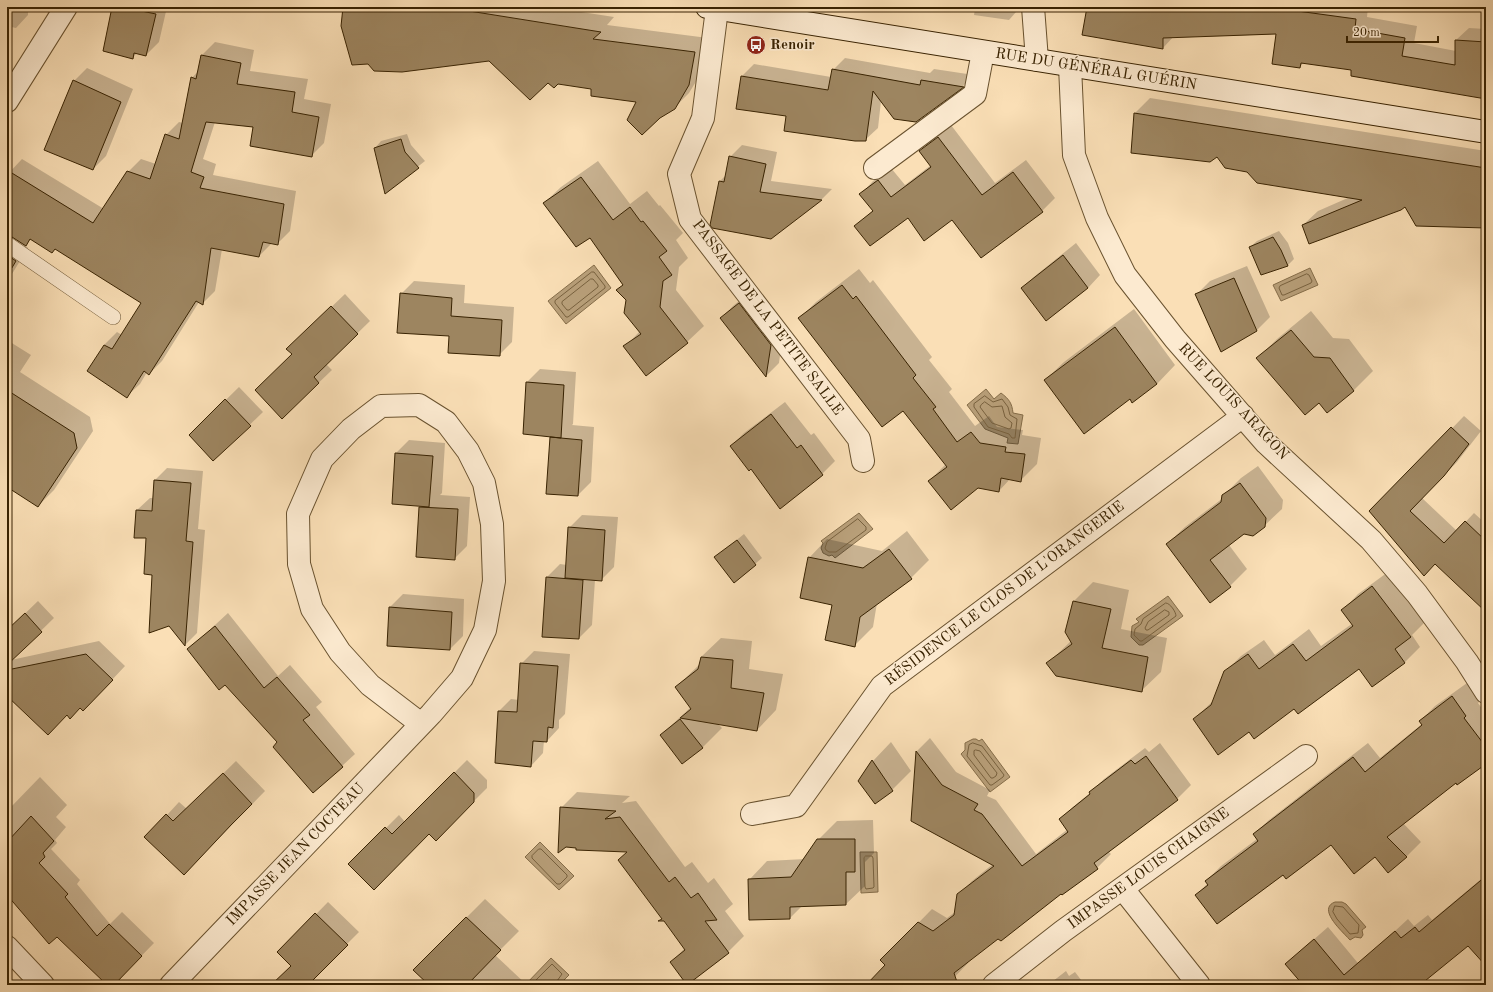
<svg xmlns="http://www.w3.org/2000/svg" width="1493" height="992" font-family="'Old Standard TT',serif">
  <rect width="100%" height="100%" fill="#fadfb6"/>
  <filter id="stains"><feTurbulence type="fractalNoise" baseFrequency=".005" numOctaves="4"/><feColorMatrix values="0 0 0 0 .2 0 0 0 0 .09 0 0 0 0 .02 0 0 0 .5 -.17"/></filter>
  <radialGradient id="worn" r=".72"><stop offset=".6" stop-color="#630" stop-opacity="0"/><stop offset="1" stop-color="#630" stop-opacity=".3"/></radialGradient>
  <path fill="#b89f79" stroke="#856d49" d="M594,265L611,288L566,324L548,301Z
    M1310,268L1318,285L1281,301L1273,285Z
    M986,389L994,399L1001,393C1009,399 1012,403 1013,413L1023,415L1018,444L1007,443L1008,438L985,429L967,405Z
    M859,513L873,529L835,558L832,555L829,556L823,553L821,548L823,543L821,541Z
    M1168,596L1183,616L1143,645H1139L1131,637L1132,626L1139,622L1136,619Z
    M973,739H976L979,741L982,739L1010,777L990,792L961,754L965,750V743Z
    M540,842L574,876L559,890L525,857Z
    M860,852H877L878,892L861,893Z
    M1335,902H1342L1346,904L1366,927L1362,930L1363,935L1361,938L1355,937L1350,940C1344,933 1316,909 1335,902Z
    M551,958L569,975L559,985H525Z"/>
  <path fill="#0003" d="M7,7H32L28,11V15L16,28L7,26Z
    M113,7H167L159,42L146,55L137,53L132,58Z
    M344,7H549L614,17L607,25L708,38L703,70L689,93L674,108L593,88L548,82Z
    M963,7H1026L1021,12H1016L1009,20L974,15L975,9Z
    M1088,7H1368L1367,17L1417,26L1414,43L1456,51V40L1469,28L1486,29V98L1352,69L1304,62L1300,67L1278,33L1174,36L1163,48Z
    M215,42L254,50L250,71L308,79L304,99L331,104L324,143L311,156L255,127L215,122L203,159L216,164L213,175L296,191L290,231L277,244L272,243L259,256L222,249L215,291L202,304L199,302L162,361L149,374L147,372L140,384L127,396L104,345L117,332L122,335L142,303L56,248L31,239L25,245L28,248L7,282V175L22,159L104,209L128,172L141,159L156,164L166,135L179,122L183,123L192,78L199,70L202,55Z
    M845,58L930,73L934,69L974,75L963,86L915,121L881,101L878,128L865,140L787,116L742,76L754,64L831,77L833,70Z
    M87,68L133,89L106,156L93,169L74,81Z
    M1150,98L1486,151V219L1405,206L1303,225L1318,211L1350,197L1247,171L1217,156L1132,152L1135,113Z
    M951,125L995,183L1026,160L1055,198L1042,211L981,257L952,218L908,216L856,226L873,210L861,194L873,181L891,168L905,185L931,165L920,151L933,139Z
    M407,134L411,145L425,161L386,192L375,148L381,141Z
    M742,145L777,152L771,181L832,189L821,200L771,238L711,225L720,181L727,174L730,157Z
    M598,161L630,204L647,191L659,206L660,205L683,233L676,240L688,258L679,267L676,290L704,326L687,342L647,374L625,347L640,331L627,300L618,290L623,284L590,236L544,203L561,187Z
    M1279,231L1288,243L1294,259L1288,265L1262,274L1250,247L1257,241Z
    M1076,243L1100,275L1088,288H1022L1035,276Z
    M1247,266L1270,317L1257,330L1197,294L1210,281Z
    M859,269L870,283L873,280L932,357L929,360L952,389L949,392L975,426L989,416L997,427L1023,430L1022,435L1041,438L1037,464L1020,481L1010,479L999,491L929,481L946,464L903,409L800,318L816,302Z
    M414,281L465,285L464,303L514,307L512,342L499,355L450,335L401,294Z
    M752,291L783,332L779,363L766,376L721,318L734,305Z
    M345,294L370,321L326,364L332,370L282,418L293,354L301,336Z
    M1134,309L1175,365L1157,384L1130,398L1045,380L1064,362Z
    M1311,311L1333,338L1349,339L1373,371L1354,390L1327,412L1319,402L1258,358L1277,339Z
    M7,340L31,355L20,372L90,417L93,431L54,490L38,506L7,486Z
    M540,369L576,372L573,424L572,425L594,427L591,482L578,495L527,382Z
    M239,387L263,412L213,460L190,435Z
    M785,402L811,435L814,433L835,461L822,474L751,468L731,446L744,433Z
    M1464,416L1481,431L1457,462L1422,498L1457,531L1474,513L1486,524V596L1435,563L1371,512Z
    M409,440L445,443L442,493L440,495L470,497L467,546L454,559L420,507L422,505L396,453Z
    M1258,466L1283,500L1282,509L1264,526L1244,533L1229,545L1247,569L1230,586L1167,544L1185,527L1223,498V496L1241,478Z
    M167,468L203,471L198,529L205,530L197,633L185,645L170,625L153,574L147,537L137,510L150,498H154L155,480Z
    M582,515L618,517L614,567L601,580H595L592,625L579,638L544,636L547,577L560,564L567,565L569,528Z
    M907,531L929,560L911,578L877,603L873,627L854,646L809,558L827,539L882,551Z
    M744,534L762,558L735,581L716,557Z
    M1388,572L1426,621L1412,635L1420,647L1405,662L1373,686L1359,668L1294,708L1249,731L1194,719L1214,700L1225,672L1241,656L1264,640L1275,655L1309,629L1321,646L1353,623L1343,610L1358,594Z
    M1093,582L1129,590L1121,629L1167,638L1161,672L1141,691L1048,663L1071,641L1074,601Z
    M403,594L464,599L463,636L450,649L388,645L390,607Z
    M38,601L54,618L11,660L99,641L125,666L96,697L67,714L7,695V629L8,630Z
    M228,613L278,676L290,665L322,702L316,707L355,754L342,766L279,742L225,683L189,649Z
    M721,638L752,641L749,669L783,674L776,710L757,730L717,723L722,728L702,748L661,735L691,707L676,687L700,664L701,657Z
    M534,651L570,654L565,714L559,720V728L547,741L544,740L543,753L531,766L499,711L511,699L519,700L521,664Z
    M1467,683L1480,701L1478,703L1486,714V763L1456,782L1403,823L1421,842L1406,857L1375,856L1331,844L1283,874L1196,895L1208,883L1206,881L1221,866L1257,839L1254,834L1269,820L1368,743L1380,758L1422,724L1420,721L1435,706Z
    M930,738L956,772L990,790L987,796L996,800L1036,854L1068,829L1060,819L1074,806L1090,793L1104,779L1145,748L1149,752L1160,743L1191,785L1177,799L1108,851L1111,854L1097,868L1062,894L1061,893L998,937L968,961V963L947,985H867L887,965L882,960L932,909L947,918L955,912L958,895L972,881L993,864L913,820L917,751Z
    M891,742L911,771L892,790L859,781L873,761Z
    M467,760L487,780V788L436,839L429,833L350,864L399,815L405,822Z
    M236,761L265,791L184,874L167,815L179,802L187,809Z
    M40,777L67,805L56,817L66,827L55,840L57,843L51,849L80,880L77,884L110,924L122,912L154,943L113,985H108L57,935L7,892V805L10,808Z
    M577,792L630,796L622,803L636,801L685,867L692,862L708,883L714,878L733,904L725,911L744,936L728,952L688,984L671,962L685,948L663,918L628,851L561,808Z
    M873,820L874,853L865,862V886L846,904L802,906L790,918L749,880L767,861L805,859L818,840L837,821Z
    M1486,875V946L1468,944L1419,985H1394L1369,955L1408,919L1414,926L1428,915L1432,920Z
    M485,899L519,931L495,955L527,985H430L414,970Z
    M328,902L359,932L306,985H292V966L279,952Z
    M1328,927L1367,974L1356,985H1304L1286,964Z
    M1066,971L1069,976L1075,972L1085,985H1048Z"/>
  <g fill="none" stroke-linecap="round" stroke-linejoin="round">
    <path stroke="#78613e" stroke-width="1" d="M592,272H594L605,286V288L568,317H566L555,303V301Z
      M1307,274L1309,275L1312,281L1311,283L1284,295H1282L1279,288L1280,286Z
      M591,279H593L598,285V287L569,310H567L562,304V302Z
      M985,396L993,402L1002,399L1008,407L1010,415L1017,419L1015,438H1012L1009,434L988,427L974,407V404Z
      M985,402L992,407L1002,406L1005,417L1012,423L1011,428L1009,429L992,423L980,407L981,405Z
      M858,519L866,527V530L836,552H829L826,550L825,548L827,542Z
      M1166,603C1170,603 1176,612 1176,616L1142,641H1140L1134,635L1135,629L1141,624L1143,619Z
      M1165,610L1169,612V615L1148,630H1146L1145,628L1148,622Z
      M973,743L982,746L1004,775L1003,777L992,785H990L967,756L969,745Z
      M976,750L980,751L997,773L996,776L993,778H991L974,755V751Z
      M539,849H541L567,875V877L560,884H557L532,858V856Z
      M866,856H872L873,858L874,887L873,888L866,889L865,887L864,858Z
      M1335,906L1343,907L1359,925L1358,933L1350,934L1337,919L1333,912Z
      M531,985L552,964L562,974L557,981L556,985"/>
  </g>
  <path fill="#9d8560" stroke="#392302" d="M112,7H122L156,14L146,56L134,53L133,59L103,51Z
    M343,7H444L601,32L593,39L695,52L689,85L675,109L660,118L642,135L627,120L636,102L591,96V89L558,84L554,88L548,83L530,100L489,61L402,72L374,71L368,64L352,65L341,26Z
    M1087,7H1268L1356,19L1355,29L1405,38L1402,56L1455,65V40L1486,42V99L1351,76V70L1301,63L1300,68L1272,64L1276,34L1163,38V49L1082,35Z
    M201,55L241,63L237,84L295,92L292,112L319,117L312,157L250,146L253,127L206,122L191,172L204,177L200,188L284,204L278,245L263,242L259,257L211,248L203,305L196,301L149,375L144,371L127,398L87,371L104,345L112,349L141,303L55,249L52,253L30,239L26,246L12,237L7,235V170L93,223L127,171L150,179L165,134L179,139L191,77L196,79Z
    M832,69L920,85L921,80L964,87L916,122L894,119L873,91L866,141H855L784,131L786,116L736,109L741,76L828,90Z
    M73,80L121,102L93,170L44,150Z
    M1134,113L1486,168V228L1416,226L1405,207L1401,210L1309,244L1302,225L1362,200L1257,183L1247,172L1225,168L1217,157L1210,162L1131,153Z
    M938,137L982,195L1013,172L1043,212L981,258L952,220L924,241L908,218L870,246L854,226L873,211L859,194L878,180L891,197L931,167L919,151Z
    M401,139L405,152L419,168L385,194L374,148Z
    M729,156L766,164L760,192L822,200L771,239L712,228L710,225L719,181L724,182Z
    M581,177L613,220L630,207L641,222L643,221L667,251L659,257L672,275L663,281L660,307L688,343L646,376L623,346L641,334L624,313L626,300L616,290L623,285L590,238L576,247L543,203Z
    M1273,237L1281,250L1288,266L1261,275L1249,247Z
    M7,255L16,261L7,276Z
    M1063,255L1088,288L1046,321L1021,288Z
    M1234,278L1257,331L1221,352L1195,294Z
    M842,285L853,299L856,296L916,375L913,378L936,407L933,409L957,442L971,432L980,443L1006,447L1005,452L1025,454L1021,482L1001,478L999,492L978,488L951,510L928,481L947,467L903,411L882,427L798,318Z
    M400,293L452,298L451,316L502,320L500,356L448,353L449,336L397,333Z
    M739,303L771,345L766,377L720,318Z
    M331,306L358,334L314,377L319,383L282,419L255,390L292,354L286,349Z
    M1115,327L1157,384L1132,403L1130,399L1084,434L1044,380Z
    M1291,330L1314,357L1330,358L1354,391L1327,413L1319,403L1305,415L1256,358Z
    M526,382L564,385L561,438L523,434Z
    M7,390L74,433L77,448L38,507L7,487Z
    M225,399L251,426L213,461L189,435Z
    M771,414L797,448L801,445L823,475L780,509L751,469L749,471L730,446Z
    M1451,427L1469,444L1444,476L1410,511L1444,543L1465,521L1486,541V612L1435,564L1424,576L1369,511Z
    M550,437L582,440L578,496L546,494Z
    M395,453L433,456L429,507L392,504Z
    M154,480L191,483L186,541L193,542L185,646L169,626L149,633L152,575L144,574L146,538H134L136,510L152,511Z
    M1240,483L1266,518L1265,527L1253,536L1244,534L1210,560L1231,587L1210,603L1166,544L1221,502L1222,495Z
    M419,507L458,509L455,560L416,557Z
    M568,527L605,530L602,581L565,578Z
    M737,540L756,565L734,583L714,557Z
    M889,549L912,579L860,617L855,647L825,640L832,605L800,598L808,557L863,568Z
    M546,577L583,580L579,639L542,637Z
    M1372,586L1411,637L1395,649L1405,663L1372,687L1359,669L1298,714L1294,709L1254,739L1249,732L1218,755L1193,719L1211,705L1224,671L1248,654L1259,669L1293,644L1306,661L1353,626L1341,610Z
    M1073,601L1111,609L1102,648L1148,657L1142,692L1056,676L1046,663L1072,644L1065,632Z
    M389,607L452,612L450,650L387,646Z
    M25,613L42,632L7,665V630Z
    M215,626L264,688L277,677L310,715L303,720L343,767L313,793L273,747L277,742L225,685L219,690L187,649Z
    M86,654L113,680L83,711L80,708L70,719L67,715L48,735L7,696V670Z
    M701,657L733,660L731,688L764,693L757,731L680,718L691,709L675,687L698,669Z
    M520,663L558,666L553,728L548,727L547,742L533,741L531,767L495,763L498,711L517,712Z
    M1452,696L1466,716L1464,718L1486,747V764L1457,785L1456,783L1387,837L1407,857L1388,873L1375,857L1354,874L1331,845L1286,879L1283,875L1217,924L1195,895L1208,885L1205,881L1258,841L1253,834L1353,757L1365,772L1422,725L1419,721Z
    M680,719L703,748L682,764L660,735Z
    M916,751L942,785L978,804L974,810L982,814L1022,866L1068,832L1059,819L1090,794L1089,792L1131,760L1135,764L1146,756L1178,800L1094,863L1098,869L1062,895L1061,894L1001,941L998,939L954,973L958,985H866L885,965L880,960L918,922L933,931L954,915L957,894L994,866L911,821Z
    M872,760L893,791L875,804L858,781Z
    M454,772L474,793V802L436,841L429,834L374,890L348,864L385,827L392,834Z
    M223,773L252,804L231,825L184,875L144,837L166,814L173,821Z
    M560,807L616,811L605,819L620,817L669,882L675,877L691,898L698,893L717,920L705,921L729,953L687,985L670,962L685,950L664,921H658L662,919L618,860L627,852L576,850V848L566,847L558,853Z
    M31,816L54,841L43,853L45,857L39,863L68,894L65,897L97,936L109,924L142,956L114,985H107L57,937L49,944L7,895V842Z
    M817,839H855V872H846V905L790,907V919L749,920L748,879L791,877Z
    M1486,876V966L1468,946L1420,985H1303L1285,964L1314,939L1344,975L1395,931L1401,938L1415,927L1419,932Z
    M315,913L348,945L308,985H271L291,966L277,952Z
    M466,917L501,950L467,985H429L413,970Z"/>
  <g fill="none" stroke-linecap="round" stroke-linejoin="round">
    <g stroke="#69522f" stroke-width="16">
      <path id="lane" d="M7,244L113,317"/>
    </g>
    <g stroke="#69522f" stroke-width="24">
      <path id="street" d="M1033,7L1037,60
        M717,9L703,118L679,174L690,219L859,439L863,461
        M1070,66L1074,155L1097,218L1125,275L1175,339L1266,443L1371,540L1417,594L1467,662L1486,692
        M7,101L66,7
        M875,168L975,94L983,52
        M752,814L796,806L882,686L1243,416
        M1123,889L1199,985
        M7,947L43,985
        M171,985L431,714L462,678L485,630L494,581L492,524L484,483L468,451L446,422L419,405L381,406L351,429L322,459L298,514L299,564L312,609L340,652L370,685L421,724
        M994,985L1063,931L1306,756"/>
    </g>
    <g stroke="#392302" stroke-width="24">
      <path id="secondary" d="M707,7L1486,132"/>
    </g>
    <use href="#lane" stroke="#fcead0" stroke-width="15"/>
    <use href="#street" stroke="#fcead0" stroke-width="22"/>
    <use href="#secondary" stroke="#fcead0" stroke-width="22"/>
  </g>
  <defs>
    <g id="bus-disc" transform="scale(1)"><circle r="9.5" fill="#8f2418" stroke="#fcead0"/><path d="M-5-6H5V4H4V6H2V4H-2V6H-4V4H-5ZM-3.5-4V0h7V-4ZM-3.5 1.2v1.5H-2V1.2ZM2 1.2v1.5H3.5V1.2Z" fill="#fff"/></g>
  </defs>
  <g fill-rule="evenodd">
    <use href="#bus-disc" x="756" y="45"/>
  </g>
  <g text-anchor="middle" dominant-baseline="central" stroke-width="3" stroke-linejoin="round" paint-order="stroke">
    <g font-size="15" font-weight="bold" fill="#392302" stroke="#fcead0" text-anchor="start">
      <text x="770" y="45">Renoir</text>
    </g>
    <g font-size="15" fill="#392302" stroke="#fcead0">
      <text transform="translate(1096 70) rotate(9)">RUE DU GÉNÉRAL GUÉRIN</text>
      <text transform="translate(767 318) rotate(53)">PASSAGE DE LA PETITE SALLE</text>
      <text transform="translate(1233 402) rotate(47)">RUE LOUIS ARAGON</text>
      <text transform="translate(1005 594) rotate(-37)">RÉSIDENCE LE CLOS DE L'ORANGERIE</text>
      <text transform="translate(296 855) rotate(-46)">IMPASSE JEAN COCTEAU</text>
      <text transform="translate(1149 869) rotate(-36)">IMPASSE LOUIS CHAIGNE</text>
    </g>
  </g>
  <rect width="1493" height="992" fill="none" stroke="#fadfb6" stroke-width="24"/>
  <rect x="8" y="8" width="1477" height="976" fill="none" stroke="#392302" stroke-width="2"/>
  <rect x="12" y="12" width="1469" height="968" fill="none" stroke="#392302"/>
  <path d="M1347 36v6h91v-6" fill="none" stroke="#392302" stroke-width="2"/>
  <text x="1353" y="36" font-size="12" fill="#392302" stroke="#fcead0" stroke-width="3" paint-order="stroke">20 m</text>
  <rect width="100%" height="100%" filter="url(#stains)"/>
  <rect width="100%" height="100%" fill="url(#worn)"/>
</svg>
